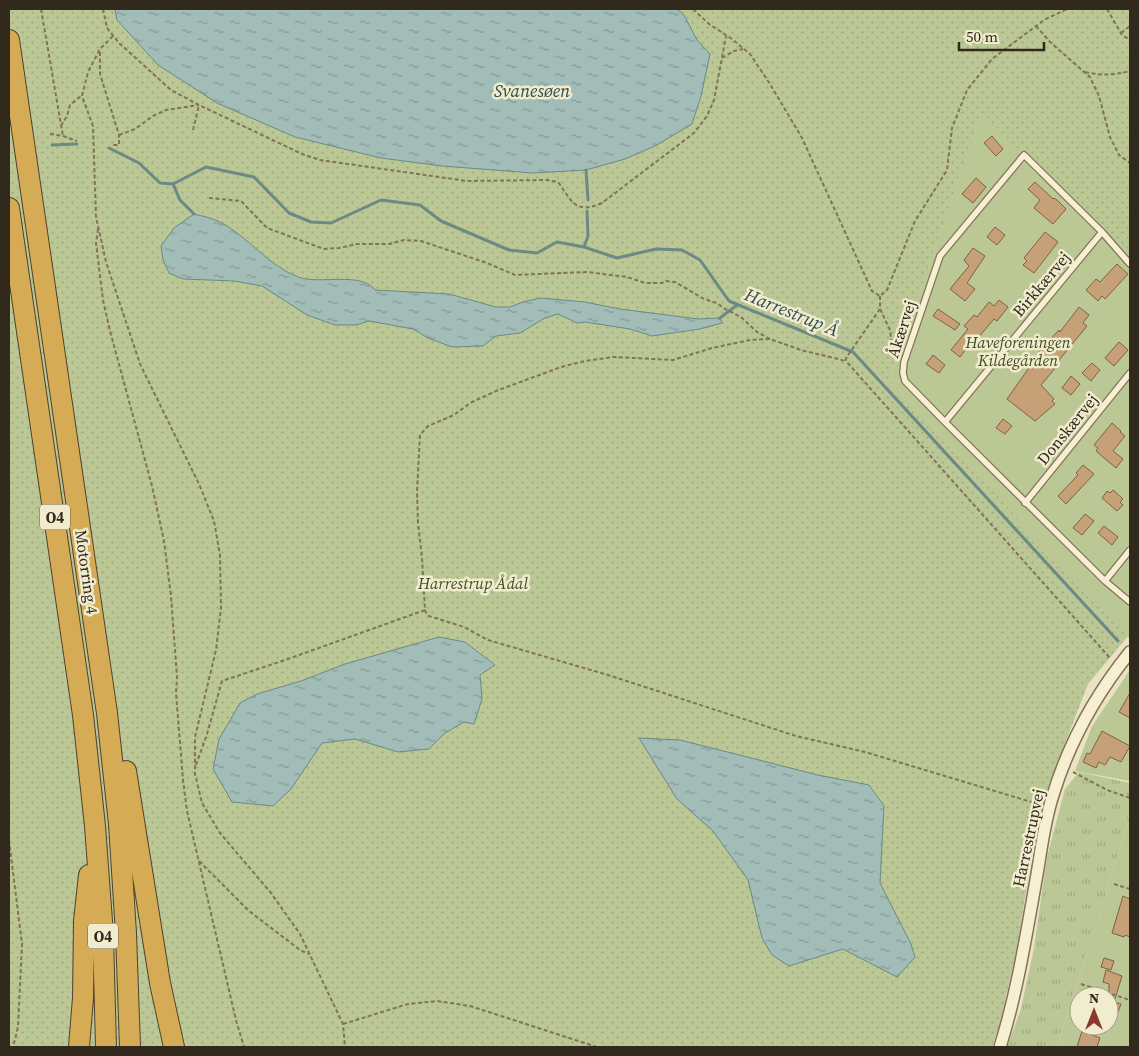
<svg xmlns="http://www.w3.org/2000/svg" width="1139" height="1056" font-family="'Source Serif 4',serif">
  <defs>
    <pattern id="grass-tufts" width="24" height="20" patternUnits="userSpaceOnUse" patternTransform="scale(1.25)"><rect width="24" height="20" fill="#bbc795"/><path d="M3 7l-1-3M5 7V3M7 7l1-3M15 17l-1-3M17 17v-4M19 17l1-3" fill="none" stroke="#a1ab80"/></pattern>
    <pattern id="park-dots" width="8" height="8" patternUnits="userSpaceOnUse" patternTransform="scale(1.25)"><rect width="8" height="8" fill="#bbc795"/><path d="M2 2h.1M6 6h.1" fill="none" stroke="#a1ab80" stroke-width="1.8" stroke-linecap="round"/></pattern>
    <pattern id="water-ripples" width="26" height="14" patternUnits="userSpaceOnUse" patternTransform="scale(1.25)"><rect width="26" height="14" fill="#a2bcb8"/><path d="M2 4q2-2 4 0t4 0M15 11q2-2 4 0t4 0" fill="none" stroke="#859995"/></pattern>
  </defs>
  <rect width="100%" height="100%" fill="#eae2c0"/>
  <path fill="url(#grass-tufts)" d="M1079,772L1130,783V817L1057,1047H1007L1021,1009L1034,948L1047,857L1065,789Z"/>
  <path fill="url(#park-dots)" d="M9,9H1130V260L982,114L889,379L1128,636L1088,684L1043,800L1035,836L1016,953L1000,1023L992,1047H9Z"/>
  <path fill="#bbc795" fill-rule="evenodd" d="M982,113L1130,263V639L889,379Z
    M1130,670V781L1075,771L1092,726Z
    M1130,817V1047H1057ZM1079,996H1109V1026H1079Z"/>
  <path fill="url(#water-ripples)" stroke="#6b8985" d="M115,9H677L684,15L697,40L710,54L701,96L692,124L655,146L625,159L586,170L533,173L442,166L381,158L295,137L217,103L158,65L117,20Z
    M194,214C202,216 212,218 220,222C249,237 267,265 298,277C320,285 361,271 375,290L449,294L496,307H510L523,302L540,298L585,302L620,309L698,319L720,318L722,323L700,329L652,336L630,329L585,322L577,323L558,314L545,318L520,333L496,336L483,346L452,347L428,338L413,329L369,321L356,325H335L307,315L262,286L234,281L183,279L169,273L163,260L161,246L174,228Z
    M439,637L465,642L495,665L480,675L482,699L474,724L464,722L445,733L429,749L398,752L355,739L322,743L291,789L273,806L232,802L213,769L219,739L240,703L257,694L301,681L345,664Z
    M639,738L680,740L818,775L869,785L884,806L880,883L911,944L915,957L897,977L843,949L789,966L772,955L762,938L748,880L713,831L677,799Z"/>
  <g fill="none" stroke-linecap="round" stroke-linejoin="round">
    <path stroke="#6b8985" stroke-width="3" d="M52,145L77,144
      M109,148L139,163L160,183L173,184L206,167L254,177L289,213L311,222L331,223L381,200L420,205L441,221L509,250L537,253L557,242L584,247L617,258L656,249L682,250L700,260L729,301L853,352L1118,641
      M586,170L588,200
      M173,184L180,200L194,214
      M584,247L588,236L587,211
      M720,318L737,305"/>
  </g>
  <path fill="#c6a178" stroke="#7f6141" d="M992,136L1003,149L996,156L984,143Z
    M976,178L986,187L973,203L962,194Z
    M1035,182L1053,199L1054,198L1057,200L1066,209L1053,224L1034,208L1040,200L1028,189Z
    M995,227L1005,235L997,245L987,237Z
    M1045,232L1058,242L1034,273L1023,265L1027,261L1024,258Z
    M973,248L985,256L967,283L975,289L965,301L950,289L969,266L964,260Z
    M1117,264L1128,274L1105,299L1102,296L1098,301L1086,290L1096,279L1100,282Z
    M999,300L1008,307L997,321L994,319L978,338L976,336L960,357L951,350L968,329L964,326L974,315L977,317L989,302L994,306Z
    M1079,307L1089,315L1083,323L1087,326L1055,365L1057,366L1041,385L1054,399L1052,401L1055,404L1035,421L1007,399L1038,355L1037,354L1059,330L1060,332Z
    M938,309L960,324L955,330L933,316Z
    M1119,342L1128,350L1114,366L1105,358Z
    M933,355L945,365L939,373L926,364Z
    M1092,363L1100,370L1091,381L1082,373Z
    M1071,376L1080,384L1071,395L1062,388Z
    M1003,419L1012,426L1005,434L996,428Z
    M1112,423L1121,431L1120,432L1125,436L1113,451L1123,459L1116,468L1096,451L1098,448L1094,445Z
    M1083,465L1094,474L1066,504L1058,496L1078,475L1076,473Z
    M1113,490L1123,499L1120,502L1123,505L1117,511L1102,498L1107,491L1110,493Z
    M1085,514L1094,521L1082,535L1073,528Z
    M1104,526L1118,537L1112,545L1098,533Z
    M1130,693V718L1119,712Z
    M1102,731L1130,746L1121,762L1110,757L1105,765L1099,762L1096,768L1083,762L1087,753L1090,754Z
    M1123,896L1130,899V937L1125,935L1124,937L1112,933Z
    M1104,958L1114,961L1111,970L1101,967Z
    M1106,970L1122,976L1114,1002L1121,1004L1116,1017L1109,1014V984L1103,982Z
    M1082,1031L1100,1038L1097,1047H1077Z"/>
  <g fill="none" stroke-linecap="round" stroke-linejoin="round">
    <g stroke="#817359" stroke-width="8">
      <path id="service" d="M1130,264L1102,232L1024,155L940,256L904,362L903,373L905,381L945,422L1105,581L1130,602
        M945,422L1102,232
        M1025,503L1130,373
        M1105,581L1130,550"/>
    </g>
    <g stroke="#817359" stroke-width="14">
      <path id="minor" d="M1000,1047C1017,993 1026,936 1036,880C1041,852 1044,822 1053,795C1069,743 1096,694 1130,652"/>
    </g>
    <g stroke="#4f412d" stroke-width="22">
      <path id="motorway" d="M9,40L107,713L119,824L126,933L130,1047
        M9,208L83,715L95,826L103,935L106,1047
        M126,771L160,983L174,1047
        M79,1047L83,998L84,921L89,875"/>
    </g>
    <path stroke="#817359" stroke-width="2" stroke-dasharray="4 2.5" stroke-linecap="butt" d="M41,9L63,136
      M103,9L107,28L119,43L171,90L199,105L302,154L320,160L467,181L547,180L558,182C572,201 575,215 602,203L694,133L707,116L714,100L726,36
      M693,9L709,24L732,39L750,54L770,84L802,138L872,291L880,296L887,290L915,221L947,170L952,128L967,90L992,59L1044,20L1067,9
      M1107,9L1122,35L1130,40
      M1036,26L1050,42L1090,77L1099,96L1110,137L1119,155L1130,163
      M1121,33L1130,26
      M113,36L100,49L88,72L82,96L93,126L96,217L106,262L140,364L199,484L214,521L220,555L221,608L216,650L195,737V774L202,803L220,833L271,893L300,934L343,1024L345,1047
      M100,52V74L119,135V145H113
      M722,58L734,51L743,49
      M1085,72C1102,76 1114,75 1130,71
      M61,126L67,116L70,105L81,96
      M193,130L199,105
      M50,134L63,136L77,141
      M119,135L135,129L153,116L166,110L199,105
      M209,198L241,201L267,228L324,249L339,248L357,244H389L404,240L421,241L487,263L515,275L587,272L627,277L645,283H662L666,281L675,282L704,299L717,303L725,309L741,317L757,332L770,339
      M98,229L96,243L103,300L110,331L152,486L164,541L171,596L177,677L176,693L183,780L187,811L236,1020L244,1047
      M880,296V309L890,330L892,347L897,354
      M880,309L846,358V361L1110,658
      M425,610L427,615L429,616L464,627L488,640L608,675L796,736L865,752L1038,804
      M196,765L207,734L222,681L288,659L425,610L422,558L418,523L417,492L420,435L428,426L454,415L470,403L496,391L561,367L585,361L614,357L673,360L712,348L750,340L770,339L801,350L846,361
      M1073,772L1107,790L1130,798
      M9,840L22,944L18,1027L13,1047
      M199,861L249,911L300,950L309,954
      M1114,884L1130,889
      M1081,984L1130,1000
      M343,1024L408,1004L437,1001L470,1006L597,1047"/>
    <use href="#service" stroke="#f6efd2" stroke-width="5.5"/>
    <use href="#minor" stroke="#f6efd2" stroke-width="11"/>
    <use href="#motorway" stroke="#d5ac55" stroke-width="20"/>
  </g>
  <g text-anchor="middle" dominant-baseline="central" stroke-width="5" stroke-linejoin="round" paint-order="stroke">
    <g fill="#f2eccf" stroke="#6c6452" stroke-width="1">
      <rect x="40" y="504.5" width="30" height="25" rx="4"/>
      <rect x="88" y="923.5" width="30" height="25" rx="4"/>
    </g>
    <g font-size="15" font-weight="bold" fill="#32291d">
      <text x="55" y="517">O4</text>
      <text x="103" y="936">O4</text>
    </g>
    <g font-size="16" fill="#32291d" stroke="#f2eccf">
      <text transform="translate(1041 284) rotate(-50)">Birkkærvej</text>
      <text transform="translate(901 329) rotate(-72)">Åkærvej</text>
      <text transform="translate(1067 429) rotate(-51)">Donskærvej</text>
      <text transform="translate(87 572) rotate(82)">Motorring 4</text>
      <text transform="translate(1028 838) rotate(-78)">Harrestrupvej</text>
    </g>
    <g font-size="16" font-style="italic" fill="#3e4d25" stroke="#f2eccf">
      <text x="1018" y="342">Haveforeningen<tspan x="1018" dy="18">Kildegården</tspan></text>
      <text x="473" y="583">Harrestrup Ådal</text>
    </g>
    <g font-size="18" font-style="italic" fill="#2d4f51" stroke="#f2eccf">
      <text x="532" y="90">Svanesøen</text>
      <text transform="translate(792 312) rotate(22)">Harrestrup Å</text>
    </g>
  </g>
  <rect width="1139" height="1056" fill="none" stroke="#32291d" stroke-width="20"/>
  <g transform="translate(1094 1011)"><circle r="24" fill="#f2eccf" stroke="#a59e88"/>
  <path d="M0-4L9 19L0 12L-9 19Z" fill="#8c382e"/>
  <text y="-8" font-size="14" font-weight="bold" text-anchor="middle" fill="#32291d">N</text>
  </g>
  <path d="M959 42v8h85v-8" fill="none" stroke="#32291d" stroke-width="2.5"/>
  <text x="966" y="42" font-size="15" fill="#32291d" stroke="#f2eccf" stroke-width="4" paint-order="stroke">50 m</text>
</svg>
